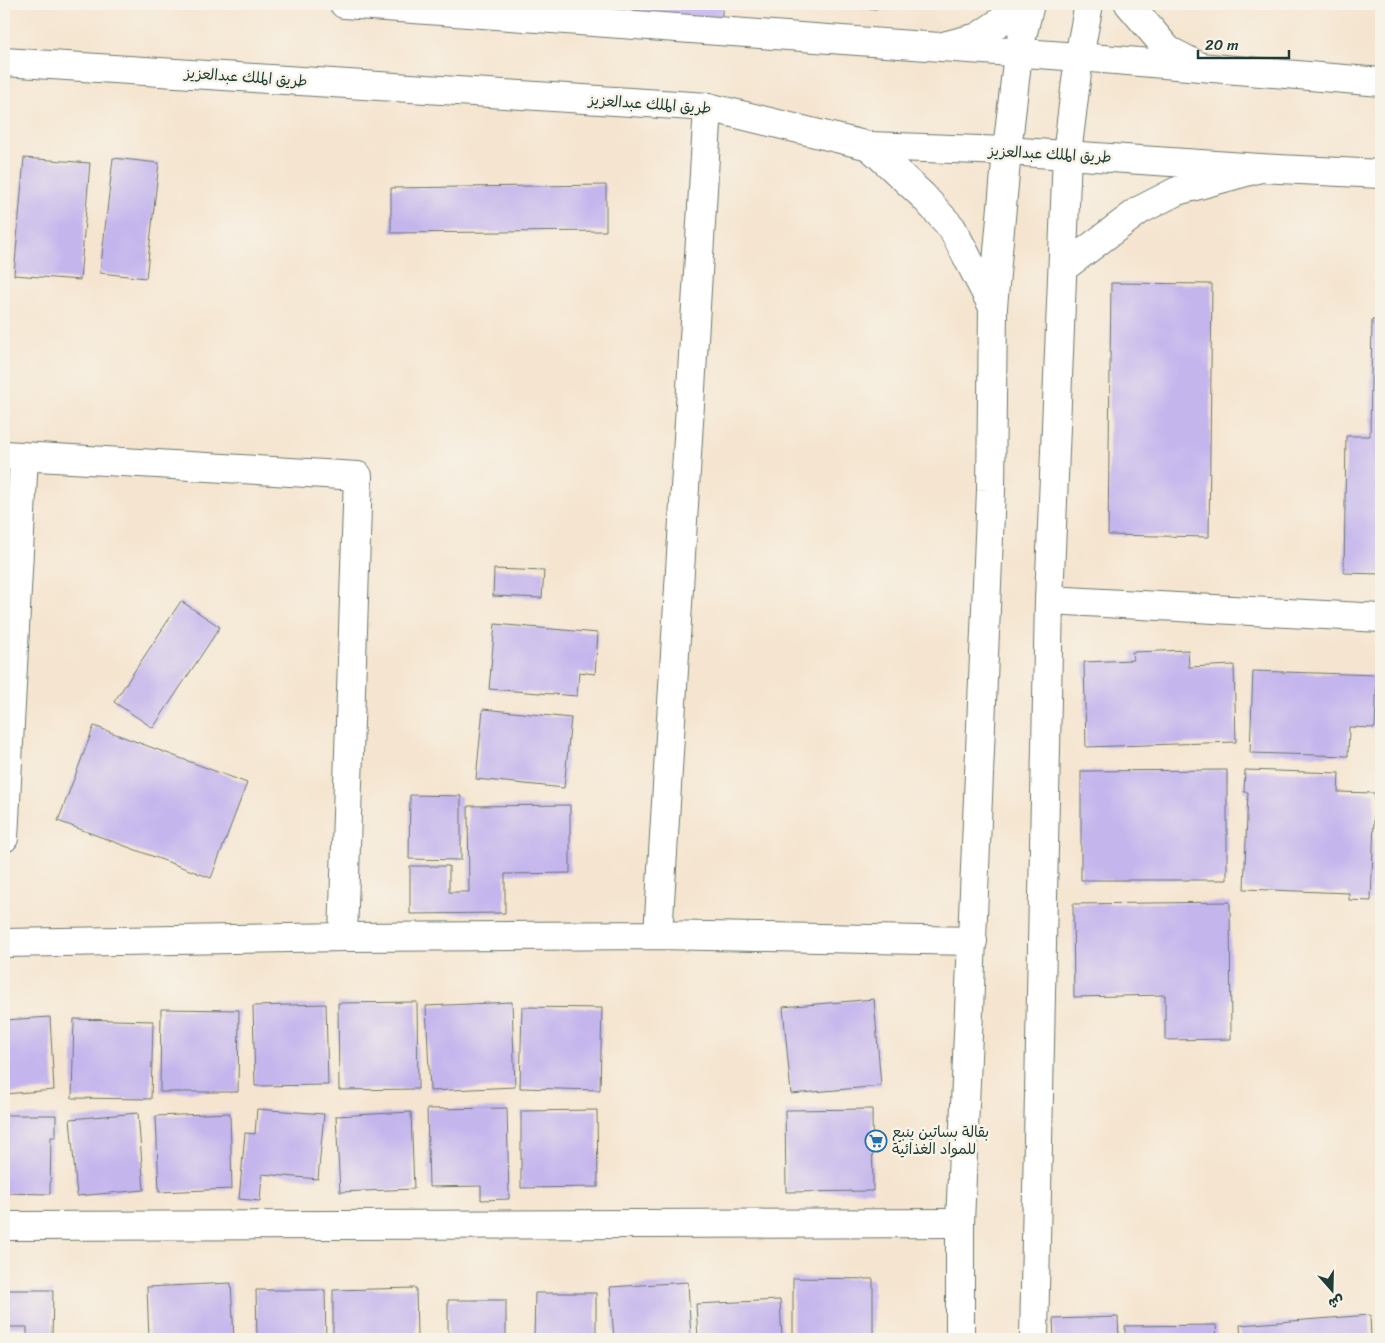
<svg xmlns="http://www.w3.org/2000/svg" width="1385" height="1343" font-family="Sriracha,'Playpen Sans Arabic',sans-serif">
  <rect width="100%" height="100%" fill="#f7f3e8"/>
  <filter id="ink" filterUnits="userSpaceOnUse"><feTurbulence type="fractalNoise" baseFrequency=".02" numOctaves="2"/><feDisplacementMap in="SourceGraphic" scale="10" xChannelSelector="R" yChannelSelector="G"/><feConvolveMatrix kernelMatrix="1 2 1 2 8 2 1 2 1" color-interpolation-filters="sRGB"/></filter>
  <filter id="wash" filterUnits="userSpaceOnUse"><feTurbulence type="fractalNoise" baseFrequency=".0096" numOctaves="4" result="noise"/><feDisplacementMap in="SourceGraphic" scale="20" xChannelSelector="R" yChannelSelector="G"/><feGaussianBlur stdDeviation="1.12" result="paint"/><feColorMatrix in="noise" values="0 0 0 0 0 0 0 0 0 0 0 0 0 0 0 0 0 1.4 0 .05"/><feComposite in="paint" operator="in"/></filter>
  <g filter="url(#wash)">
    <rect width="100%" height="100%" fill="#f5e5d0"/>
    <g id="blocks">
      <path fill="#c4b5ed" d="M569,4H723L721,21L568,9Z
        M841,4H883L876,9L841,5Z
        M24,158L90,163L80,280L14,275Z
        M113,158L159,163L146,278L100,273Z
        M606,185V231L391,233V188Z
        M1111,283L1212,284L1209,537L1108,535Z
        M1372,320H1381V574L1344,573L1346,436H1370Z
        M494,569L544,571L542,598L493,596Z
        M181,601L220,627L153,728L114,702Z
        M495,624L598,633L595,674L579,672L577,696L489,689Z
        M1188,650L1189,667L1234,665L1236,742L1086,747L1084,662L1133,660L1132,652Z
        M1253,671L1377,675L1375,728L1349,727L1348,756L1250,753Z
        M483,709L571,718L564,788L476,779Z
        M94,726L247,783L211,878L58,821Z
        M1227,770V880H1081V771Z
        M1245,770L1339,773L1338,792L1375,793L1371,901L1349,900V893L1244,889L1248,792H1244Z
        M410,795L461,796V860L409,859Z
        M570,805V873L505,874V913L410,914V866H449V892H469L468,806Z
        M1230,902L1231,1039L1165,1040V995L1074,997L1073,904Z
        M874,999L881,1086L791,1094L783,1007Z
        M417,1002L418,1089L339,1090L338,1003Z
        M512,1002L515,1087L430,1091L426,1006Z
        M326,1004L328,1085L255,1086L253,1006Z
        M522,1007L602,1008L600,1090L520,1088Z
        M161,1009L239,1010L238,1092H160Z
        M50,1017L54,1090L4,1094V1020Z
        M74,1019L153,1021L151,1099L72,1098Z
        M507,1108L509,1199L481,1200V1186L429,1187L427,1109Z
        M257,1109L324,1114L318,1179L262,1174L260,1201L239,1199L245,1133L255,1134Z
        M872,1109L873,1191L786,1192L785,1110Z
        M597,1110L598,1187L521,1188V1111Z
        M411,1112L414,1189L340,1192L336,1116Z
        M138,1113L144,1190L77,1196L70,1119Z
        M230,1113L232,1189L159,1192L156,1116Z
        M4,1115H56V1137H51L50,1194L4,1193Z
        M793,1278L873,1279V1339H793Z
        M688,1282L691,1339H614L610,1287Z
        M231,1283L234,1339H149L147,1287Z
        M416,1288L417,1339H333V1290Z
        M4,1290H53L52,1339H27V1327H4Z
        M256,1290H325L326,1339H257Z
        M535,1293H596V1339H534Z
        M448,1300H506V1339H448Z
        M780,1300L782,1339H698L696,1304Z
        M1370,1315L1371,1339H1241L1240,1325Z
        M1118,1317L1119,1339H1054L1053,1319Z
        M1216,1325L1217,1339H1125V1326Z"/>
    </g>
  </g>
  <g filter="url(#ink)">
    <use href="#blocks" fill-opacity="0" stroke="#6a786b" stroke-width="1"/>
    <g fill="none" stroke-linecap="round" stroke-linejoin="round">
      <g stroke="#6a786b" stroke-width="30">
        <path id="minor" d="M4,455L358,476L343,937L658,935L973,941
          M1049,600L1381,618
          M4,838L24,456
          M658,935L708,107
          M4,943L343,937
          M4,1226L960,1223"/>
      </g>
      <g stroke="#6a786b" stroke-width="30">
        <path id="tertiary" d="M1129,4L1168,50L1201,67
          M943,46L978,37L1007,17L1018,4
          M1018,53L1030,4
          M1079,57L1089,4"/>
      </g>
      <g stroke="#6a786b" stroke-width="30">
        <path id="secondary" d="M869,146L922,195L952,228L993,307
          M1063,268L1140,210L1177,191L1257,169
          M960,1339V1223L991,490L993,307L1007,151L1018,53
          M1034,1339L1049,600L1067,154L1079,57"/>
      </g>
      <g stroke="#6a786b" stroke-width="30">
        <path id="trunk" d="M344,4L1079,57L1381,82
          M4,62L708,107L869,146L1007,151L1260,168L1381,174"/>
      </g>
      <use href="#minor" stroke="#fff" stroke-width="28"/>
      <use href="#tertiary" stroke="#fff" stroke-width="28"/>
      <use href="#secondary" stroke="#fff" stroke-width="28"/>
      <use href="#trunk" stroke="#fff" stroke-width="28"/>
    </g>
  </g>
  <defs>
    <g id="supermarket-ring" transform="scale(1.125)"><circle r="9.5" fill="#f7f3e8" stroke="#1f6fb2" stroke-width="1.5"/><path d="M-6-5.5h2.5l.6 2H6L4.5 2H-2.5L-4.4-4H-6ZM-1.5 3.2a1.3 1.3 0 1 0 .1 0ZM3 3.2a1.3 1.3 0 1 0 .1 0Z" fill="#1f6fb2"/></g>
  </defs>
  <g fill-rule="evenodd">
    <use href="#supermarket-ring" x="876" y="1141"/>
  </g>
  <g text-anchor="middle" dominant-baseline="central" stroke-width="5" stroke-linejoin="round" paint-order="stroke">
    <g font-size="15" fill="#1f3d34" stroke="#f7f3e8">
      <text transform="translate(246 77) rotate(4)">طريق الملك عبدالعزيز</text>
      <text transform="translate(650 104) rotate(4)">طريق الملك عبدالعزيز</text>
      <text transform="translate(1050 154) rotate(3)">طريق الملك عبدالعزيز</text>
    </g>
    <g font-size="15" fill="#1f3d34" stroke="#f7f3e8" text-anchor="start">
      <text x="892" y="1132">بقالة بساتين ينبع<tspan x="892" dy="17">للمواد الغذائية</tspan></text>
    </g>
  </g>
  <rect width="1385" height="1343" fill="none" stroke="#f7f3e8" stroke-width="20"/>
  <g transform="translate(1332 1290) rotate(160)" stroke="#f7f3e8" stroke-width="4" paint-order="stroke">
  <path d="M0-4L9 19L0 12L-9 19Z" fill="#1f3d34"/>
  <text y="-8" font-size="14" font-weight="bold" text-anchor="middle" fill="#1f3d34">ش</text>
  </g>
  <path d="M1198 50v8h91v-8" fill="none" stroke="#1f3d34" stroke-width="2.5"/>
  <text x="1205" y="50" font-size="15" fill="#1f3d34" stroke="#f7f3e8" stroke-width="4" paint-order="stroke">20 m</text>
</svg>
